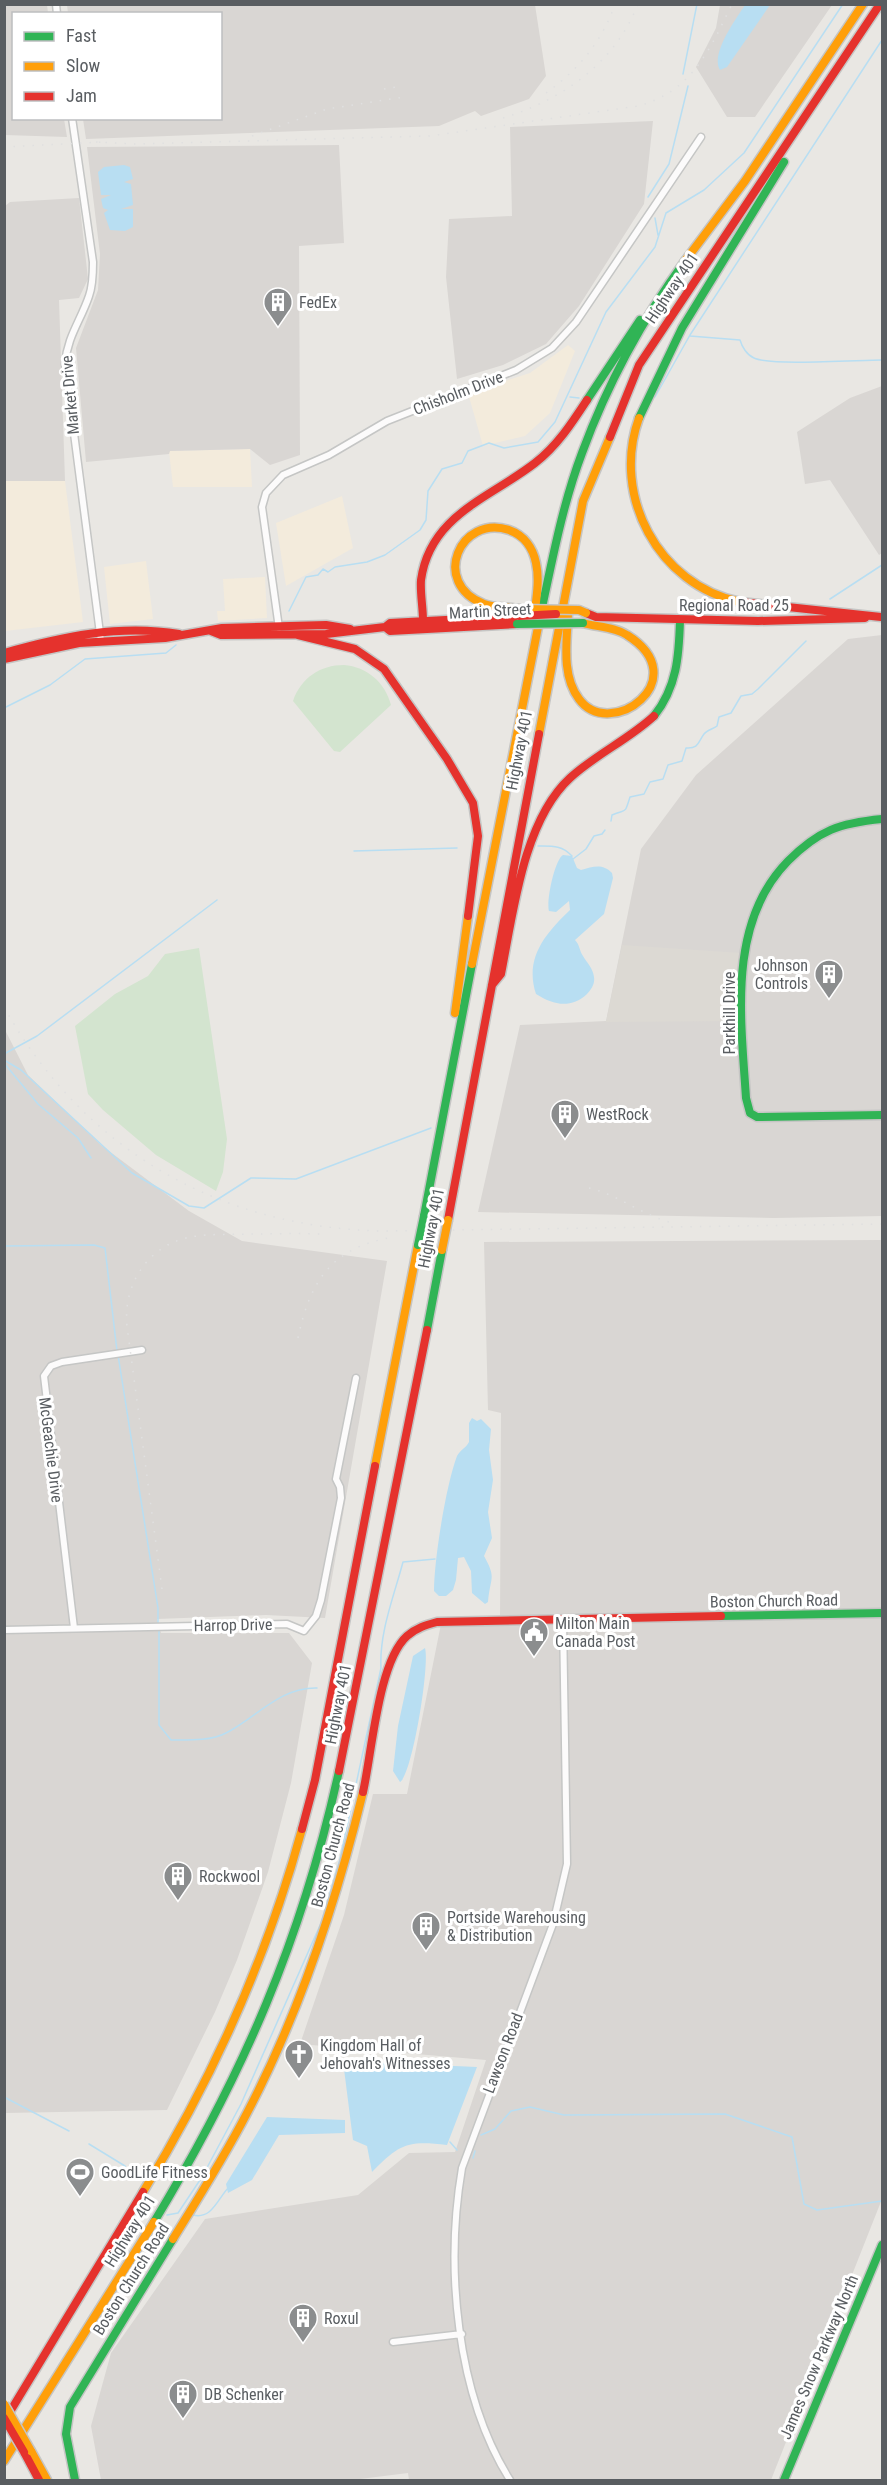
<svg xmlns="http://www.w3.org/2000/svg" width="887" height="2485" font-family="'Roboto Condensed',sans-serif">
  <rect width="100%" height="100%" fill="#e9e7e3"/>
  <path fill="#f3ebdc" d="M568,345L575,351L550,413L525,436L483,446L468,393L530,373Z
    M250,449L252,487H173L169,451Z
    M4,481H65L83,622L5,631Z
    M342,496L353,548L286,586L276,523Z
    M146,561L153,619L110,624L104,567Z
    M265,577L267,618L218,621L217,611H225L223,579Z"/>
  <path fill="#d9d6d3" d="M5,4L47,5L48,13L14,14V118L64,119L67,137L5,135Z
    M67,5H535L546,76L529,99L481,116L475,111L439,126L86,139L83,119L220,118V14L68,13Z
    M720,5H832L755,117H727L696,67L716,28Z
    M653,121L644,204L579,306L546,344L503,365L457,379L446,277L449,219L512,216L510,127Z
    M339,145L344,243L299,246L300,455L270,465L250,449L170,451L169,454L86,462L76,348L98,290L100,254L87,147Z
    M79,198L88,279L79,298L59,300L65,481H5V206L10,202Z
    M882,386V553L879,555L830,480L805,484L797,432L850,398Z
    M882,635V1216L774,1218L478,1212L520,1025L606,1021L641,849L696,775L848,639Z
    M4,1028L28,1075L101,1145L189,1211L242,1241L387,1261L325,1618L266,1615L157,1619L161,1633H289L312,1663L291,1783L268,1872L237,1960L215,2012L167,2110L5,2113Z
    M882,1240V2199L771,2480H409L408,2473L352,2480H101L91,2426L111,2353L205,2219L358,2195L409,2153L455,2152L486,2060L300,2044L344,1915L373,1794H407L441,1624L500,1623L501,1413L488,1410L484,1242Z"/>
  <path fill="#dcd9d3" d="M622,945L742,953L736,979L737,1021L606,1022Z"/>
  <path fill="#d3e4cf" d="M344,665C367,667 385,682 391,705L340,752L334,751L293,701C301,678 320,665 344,665Z
    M199,948L227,1139L223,1172L216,1191L156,1155L103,1110L88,1094L75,1026L115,994L148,976L165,954Z"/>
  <path fill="#b8def2" d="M745,5H770L727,67L720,70C710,54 736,19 745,5Z
    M124,165L130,167L133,179L124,182L131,184L133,205L121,209H133V227L125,231L110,230L104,213L108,210L103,208L101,199L111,195H101L98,172L104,167Z
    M563,855L572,856L577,868L581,870C593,867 602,863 612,873L613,878L604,914L575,940C580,945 579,950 583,956C587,963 593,968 594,977C595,983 592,989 587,994C571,1009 553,1005 536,994C524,958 546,933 570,910L569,901L556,912L549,911C546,901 555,859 563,855Z
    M472,1418L477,1421L481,1419L491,1429L489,1450L493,1480L488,1512L492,1538L484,1556C497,1579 490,1577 488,1602L485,1604L472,1593L471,1571L464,1557L458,1558L456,1580L453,1590L446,1596H439L434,1591C434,1560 446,1485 457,1456C460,1450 466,1448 469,1442V1423Z
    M425,1648C430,1666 412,1776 400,1782L393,1771L398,1726L413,1656Z
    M343,2061L477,2067L447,2145C408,2140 399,2144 372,2172L367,2146L353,2140Z
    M267,2117L345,2120V2133L279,2135L252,2180L228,2193L226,2184Z"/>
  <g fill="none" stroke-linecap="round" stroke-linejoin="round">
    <path stroke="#b8def2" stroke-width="1.5" d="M683,74L697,4
      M648,197L669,164L688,86
      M655,218L658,235
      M690,336L740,340C742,347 747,355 754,358C771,366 859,360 882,360
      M570,397L579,398
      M655,397L690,335L882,40
      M830,599L882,565
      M289,611L306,577L318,575L323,569L328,572L335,567L367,562L385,555L420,530L426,520L428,491L442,469L462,463L468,451L489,443L504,448L538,442L555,422L606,312L655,247L666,213L704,190L744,153L843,4
      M4,708L50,685L85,659L166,653L176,645
      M611,821L612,815C627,808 624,816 630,797L644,794L650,782L663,779L668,765L682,761L686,748C699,749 698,742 704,734C707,730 713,729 717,726L719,717L731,713L741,696L752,694L758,689L806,641
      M538,846C552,846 562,845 572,856
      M354,851L457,848
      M573,859L586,849L594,836L602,834L605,830
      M4,1054L37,1036L217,900
      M4,1060L21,1070L132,1173L189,1206L204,1208L251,1178L296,1179L431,1128
      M4,1063L38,1104L78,1138L91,1158
      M4,1246L94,1245L105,1248L117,1351
      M118,1355L158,1608V1623
      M159,1628V1725L171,1740C188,1740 211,1741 226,1733C257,1717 280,1687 317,1688
      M4,2097L69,2131
      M481,2135L495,2129L511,2111L530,2107L564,2115L725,2114L792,2137L804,2204L817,2210L882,2201
      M450,2142L457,2150
      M89,2144L125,2166L129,2175
      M473,2158L475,2151
      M167,2215L178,2213L202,2177L241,2104L321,1923L340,1859L381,1668C379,1633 394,1596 403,1562L435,1559
      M193,2215C212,2220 218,2198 229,2187"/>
    <g stroke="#c5c6c5" stroke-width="9">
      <path id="street" d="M56,4L57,14
        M72,118L93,262C93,273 93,285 89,296C81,320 67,337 65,364L101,641
        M279,628L262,507L266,493L283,475L329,455L387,421L516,370L552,348L576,322L701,137
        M74,1628L44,1376L51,1366L62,1362L142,1350
        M4,1630L287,1624L304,1631L316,1616L321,1600L341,1498L340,1487L336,1479L356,1378
        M393,2342L462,2334
        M510,2480C456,2394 445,2267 462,2168L553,1924L567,1864L563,1620"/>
    </g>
    <g stroke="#c5c5c4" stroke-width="11">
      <path id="fast" d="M587,400L640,320
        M639,418L682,328L784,162
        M540,617C552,562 562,506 582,453C607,385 642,320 685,261
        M654,716C677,687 679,656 680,620
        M882,819C840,823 819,830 788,861C727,923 741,1019 746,1098L750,1113L757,1117L882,1115
        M424,1216L472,964
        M427,1330L442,1250
        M721,1616L882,1613
        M154,2222C243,2075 302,1939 339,1771
        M75,2480L66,2434L70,2407L173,2239
        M784,2480L882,2245"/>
    </g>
    <g stroke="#c5c5c4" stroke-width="11">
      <path id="slow" d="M685,261L745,181L863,4
        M639,418C611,495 658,585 740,602
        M520,609C509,607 494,608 484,604C430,583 460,514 509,530C524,535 533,548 536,563C540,581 536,600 534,618
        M568,614C567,641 561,675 579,699C610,742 697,679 627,635C615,627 597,627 583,623
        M539,734L583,501L610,437
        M472,964L540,617
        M455,1013L468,916
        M375,1466L418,1245
        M143,2192C213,2078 267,1958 302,1829
        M173,2239C199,2197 225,2156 247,2113C300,2012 336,1903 363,1792
        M31,2451L47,2480
        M4,2461L154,2222"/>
    </g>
    <g stroke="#c5c5c4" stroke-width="11">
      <path id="jam" d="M610,437L639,365L880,4
        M740,602L881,617
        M586,613L596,617L758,621L865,618
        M423,621C423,607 420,593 421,580C430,515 490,498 535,463C557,446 572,423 587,400
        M385,627L390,631L517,624
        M211,631L221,635L326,634L385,627L390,623L519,616
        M298,635L355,649L384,669L447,759L473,803L478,836L468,916
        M4,653C61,637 119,624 179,634
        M4,659L79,643L165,638L222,628L326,625L350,629
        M492,985L501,974C513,914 523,821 570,778C596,754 628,740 654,716
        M448,1220L539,734
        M339,1771L427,1330
        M363,1792C372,1753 378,1662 407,1636C416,1628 426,1625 437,1622L721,1616
        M302,1829L315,1780L375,1466
        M5,2420L143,2192
        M24,2452L39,2480"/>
    </g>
    <use href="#street" stroke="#fcfbfb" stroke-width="6"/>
    <use href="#fast" stroke="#30b455" stroke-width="8"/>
    <use href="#slow" stroke="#ff9f0a" stroke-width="8"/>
    <use href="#jam" stroke="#e5322d" stroke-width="8"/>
    <path stroke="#e0e0e0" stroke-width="1.5" stroke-dasharray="1.5 8" stroke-linecap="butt" d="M384,89L402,86
      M546,93C578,70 602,42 615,4
      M503,118C562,100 615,63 638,4
      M252,136L327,109L404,97
      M96,142L135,144L430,136L638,106C691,92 710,50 732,4
      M4,147L103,142
      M4,1007C84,1150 218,1227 381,1231L882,1224
      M589,1188C619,1195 643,1216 673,1223
      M298,1338C310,1280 333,1246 395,1237
      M162,1589L127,1326C123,1286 146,1248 186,1238C207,1233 230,1235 251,1234C274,1234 297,1233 321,1234"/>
    <g stroke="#c5c5c4" stroke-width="11" stroke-linecap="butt">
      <path id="fast-bridge" d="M517,624L583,623
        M418,1245L424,1216"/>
    </g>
    <g stroke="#c5c5c4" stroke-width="11" stroke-linecap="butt">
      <path id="slow-bridge" d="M520,609L579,610L586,613
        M442,1250L448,1220
        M4,2404L31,2451"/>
    </g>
    <g stroke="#c5c5c4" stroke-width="11" stroke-linecap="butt">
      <path id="jam-bridge" d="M519,616L556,614
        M4,2418L24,2452"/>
    </g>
    <use href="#fast-bridge" stroke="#30b455" stroke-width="8"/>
    <use href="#slow-bridge" stroke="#ff9f0a" stroke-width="8"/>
    <use href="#jam-bridge" stroke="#e5322d" stroke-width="8"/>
  </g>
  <defs>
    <g id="building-pin" transform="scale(1.5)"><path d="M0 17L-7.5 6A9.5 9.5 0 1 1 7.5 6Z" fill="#8b8d8e" stroke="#fff"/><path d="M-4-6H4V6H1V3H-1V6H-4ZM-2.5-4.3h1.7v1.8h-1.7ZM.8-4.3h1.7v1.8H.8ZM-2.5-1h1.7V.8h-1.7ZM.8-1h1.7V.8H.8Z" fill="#fff"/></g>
    <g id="civic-pin" transform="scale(1.5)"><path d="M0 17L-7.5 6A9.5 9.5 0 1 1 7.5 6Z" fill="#8b8d8e" stroke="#fff"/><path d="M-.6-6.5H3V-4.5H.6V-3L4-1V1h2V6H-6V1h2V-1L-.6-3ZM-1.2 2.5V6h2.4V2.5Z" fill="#fff"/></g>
    <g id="church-pin" transform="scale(1.5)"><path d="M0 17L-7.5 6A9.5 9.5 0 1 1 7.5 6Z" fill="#8b8d8e" stroke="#fff"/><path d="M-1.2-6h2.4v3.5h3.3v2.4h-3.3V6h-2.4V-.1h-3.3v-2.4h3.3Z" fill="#fff"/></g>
    <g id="stadium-pin" transform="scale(1.5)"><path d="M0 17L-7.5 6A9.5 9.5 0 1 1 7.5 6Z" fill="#8b8d8e" stroke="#fff"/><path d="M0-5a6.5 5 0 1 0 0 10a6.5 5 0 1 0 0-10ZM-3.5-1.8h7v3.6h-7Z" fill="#fff"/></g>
  </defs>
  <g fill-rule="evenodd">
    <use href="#building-pin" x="278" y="302"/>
    <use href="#building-pin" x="829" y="974"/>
    <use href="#building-pin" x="565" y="1114"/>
    <use href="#civic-pin" x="534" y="1632"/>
    <use href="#building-pin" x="178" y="1876"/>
    <use href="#building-pin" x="426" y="1926"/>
    <use href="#church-pin" x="299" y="2054"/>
    <use href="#stadium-pin" x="80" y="2172"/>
    <use href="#building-pin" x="303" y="2318"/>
    <use href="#building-pin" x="183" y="2394"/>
  </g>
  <g text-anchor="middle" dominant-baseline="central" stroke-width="6" stroke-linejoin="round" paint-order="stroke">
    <g font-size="16" fill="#595d61" stroke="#fff">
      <text transform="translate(672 288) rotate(-56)">Highway 401</text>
      <text transform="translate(458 393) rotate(-21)">Chisholm Drive</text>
      <text transform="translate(70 395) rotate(-95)">Market Drive</text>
      <text x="734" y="605">Regional Road 25</text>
      <text transform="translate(490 611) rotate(-3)">Martin Street</text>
      <text transform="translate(519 750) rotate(-79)">Highway 401</text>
      <text transform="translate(729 1013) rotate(-90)">Parkhill Drive</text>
      <text transform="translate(431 1228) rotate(-79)">Highway 401</text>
      <text transform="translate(51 1450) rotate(83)">McGeachie Drive</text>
      <text transform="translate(774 1601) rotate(-1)">Boston Church Road</text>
      <text transform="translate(233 1625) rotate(-1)">Harrop Drive</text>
      <text transform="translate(338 1704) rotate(-79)">Highway 401</text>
      <text transform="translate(333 1845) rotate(-75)">Boston Church Road</text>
      <text transform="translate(503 2053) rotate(-69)">Lawson Road</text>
      <text transform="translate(130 2231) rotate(-58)">Highway 401</text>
      <text transform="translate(131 2279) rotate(-58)">Boston Church Road</text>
      <text transform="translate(819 2357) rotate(-67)">James Snow Parkway North</text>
    </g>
    <g font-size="16" fill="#595d61" stroke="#fff" text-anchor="start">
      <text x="299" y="302">FedEx</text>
      <text x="808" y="965" text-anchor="end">Johnson<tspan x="808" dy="18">Controls</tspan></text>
      <text x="586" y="1114">WestRock</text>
      <text x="555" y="1623">Milton Main<tspan x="555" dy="18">Canada Post</tspan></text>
      <text x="199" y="1876">Rockwool</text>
      <text x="447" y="1917">Portside Warehousing<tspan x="447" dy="18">&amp; Distribution</tspan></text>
      <text x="320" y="2045">Kingdom Hall of<tspan x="320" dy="18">Jehovah's Witnesses</tspan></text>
      <text x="101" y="2172">GoodLife Fitness</text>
      <text x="324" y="2318">Roxul</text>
      <text x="204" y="2394">DB Schenker</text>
    </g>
  </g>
  <rect width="887" height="2485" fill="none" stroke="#595d61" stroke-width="12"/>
  <rect x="12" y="12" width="210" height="108" fill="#ffffff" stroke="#bdbec0" stroke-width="1.5"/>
  <rect x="24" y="32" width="30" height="9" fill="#30b455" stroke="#bdbec0" stroke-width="1.5"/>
  <text x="66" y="42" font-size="18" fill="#595d61">Fast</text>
  <rect x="24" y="62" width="30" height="9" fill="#ff9f0a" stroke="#bdbec0" stroke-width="1.5"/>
  <text x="66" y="72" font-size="18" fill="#595d61">Slow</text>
  <rect x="24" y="92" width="30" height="9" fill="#e5322d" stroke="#bdbec0" stroke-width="1.5"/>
  <text x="66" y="102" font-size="18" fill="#595d61">Jam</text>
</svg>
